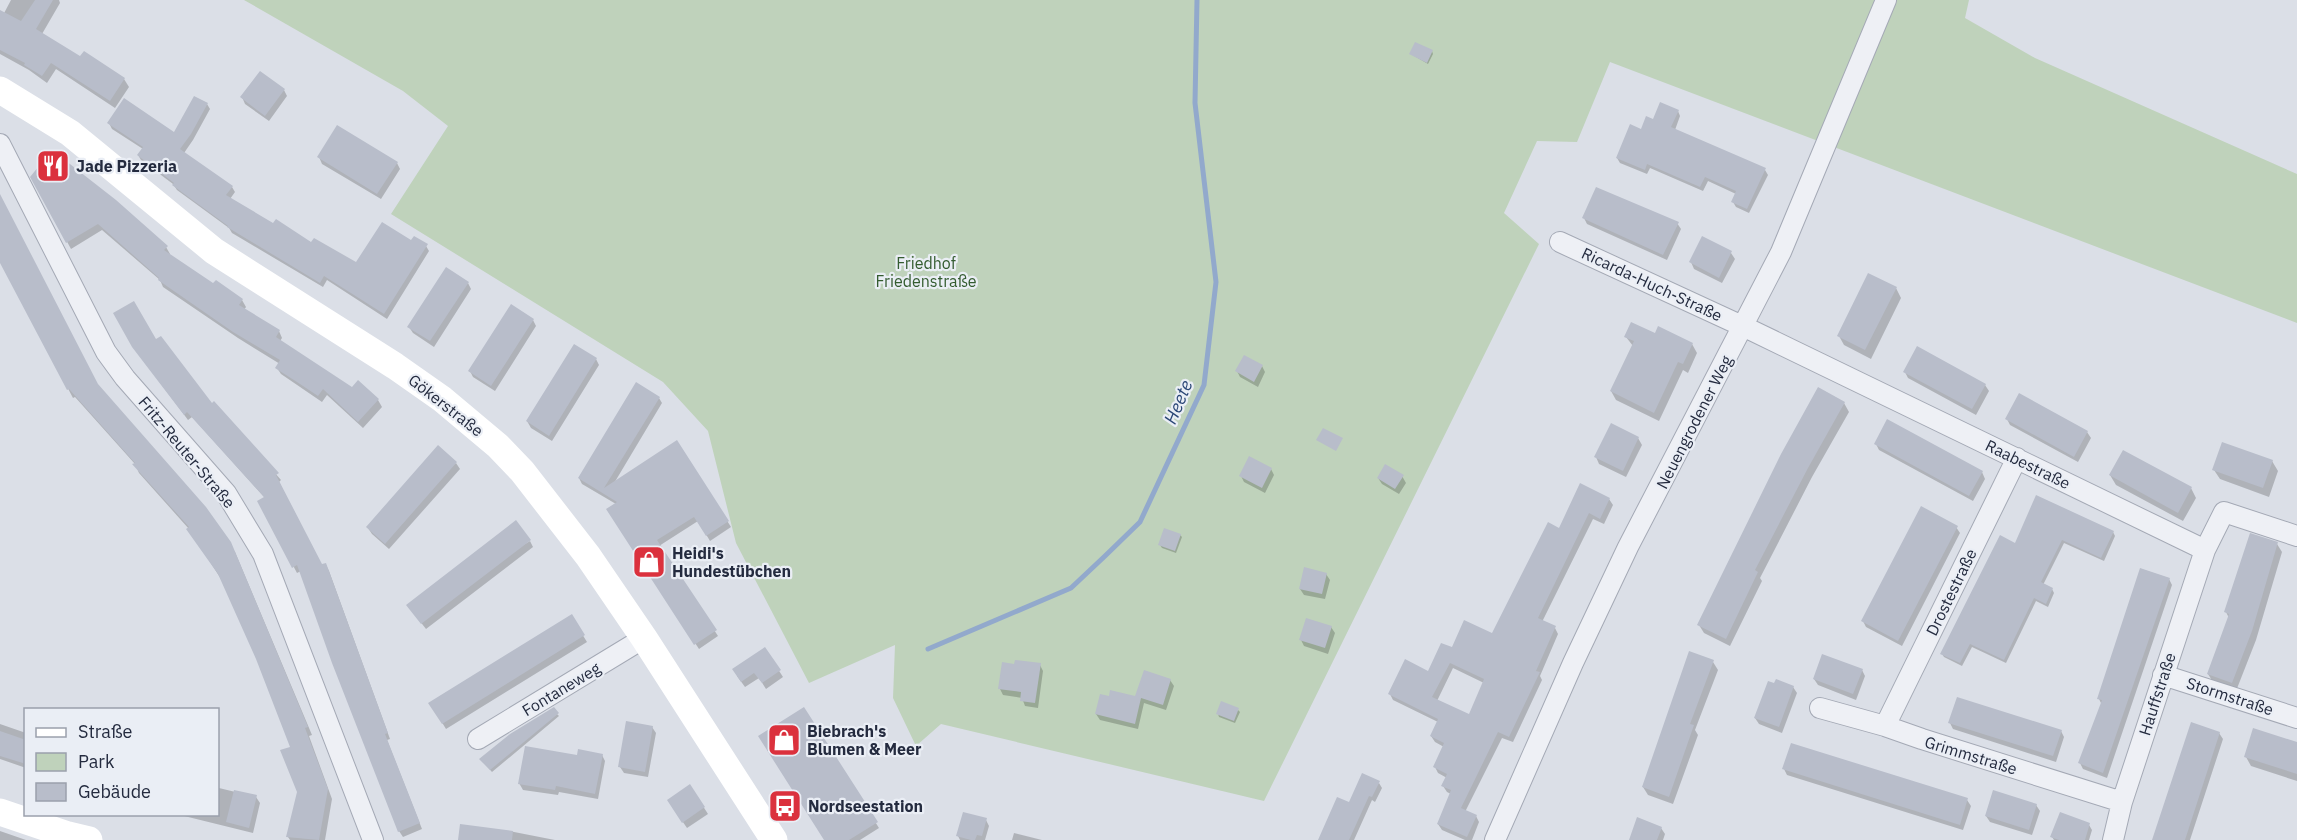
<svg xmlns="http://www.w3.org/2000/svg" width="2297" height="840" font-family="'IBM Plex Sans',sans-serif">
  <rect width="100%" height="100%" fill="#dbdfe7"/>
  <path fill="#bfd2bb" d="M244,0H1969L1965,18L2035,58L2297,174V323L1610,62L1577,142L1537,141L1504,213L1539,244L1264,801L941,724L916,746L893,698L895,645L809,683L736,543L708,431L663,382L391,214L448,126L403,91Z"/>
  <path fill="#0003" fill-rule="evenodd" d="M11,0H59L60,3L42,34L81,58L124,79L129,87L115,108L56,69L47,83L29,70L0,54V16L2,17Z
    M1432,51L1433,54L1428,64L1411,54Z
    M284,90L287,96L269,121L245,104L242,97Z
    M207,104L210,109L193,140L184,153L232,187L235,192L230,199L274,225L357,264L412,242L426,246L429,251L387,319L327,280L323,287L232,233L229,228L177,190L173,184L141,160L138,155L143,149L112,129L109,123L175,134Z
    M1678,111L1680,116L1675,130L1765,170L1768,175L1749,213L1736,207L1733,202L1736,194L1708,181L1703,191L1650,168L1647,174L1620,163L1617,158L1641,131L1654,121Z
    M319,157L397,163L400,169L381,199L322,164Z
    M32,177L166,247L170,254L169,255L214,285L242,300L246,307L244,310L279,331L282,338L280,341L352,389L359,382L378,400L382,407L363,428L327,395L322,402L281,374L277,368L280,364L238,338L163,287L160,280L102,230L71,249Z
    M0,217L98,386L235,552L312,735L309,736L332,799L325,840H290L288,837L299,792L292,748L258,659L221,579L189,529L139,473L135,464L75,397L73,398L0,260Z
    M1584,218L1677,223L1681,229L1667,260L1587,224Z
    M1703,238L1731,253L1735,259L1722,283L1694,269L1691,262Z
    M468,283L471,289L434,347L413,333L409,327Z
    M1896,288L1901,298L1871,359L1844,345L1839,336Z
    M533,320L536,326L495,391L473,377L470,371Z
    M1656,335L1692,344L1697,353L1688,373L1683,370L1659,421L1616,400L1611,391L1633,346L1626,337Z
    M156,342L211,405L214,403L281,480L279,482L322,566L326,565L329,571L390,739L387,740L422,829L403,837L399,831L301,571L297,573L259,501L265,498L192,417L188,420L138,353Z
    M596,359L599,365L552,441L531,428L527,421Z
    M1262,366L1265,372L1258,387L1240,377L1237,371Z
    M1905,372L1985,385L1989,391L1976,415L1908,378Z
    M659,398L662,403L613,485L677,442L731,527L710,541L698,521L659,546L718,636L699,649L611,515L616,504L582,484L579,478Z
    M1844,403L1849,412L1812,477L1760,578L1762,581L1730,646L1704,633L1699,625Z
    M2007,419L2087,432L2091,438L2078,462L2010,425Z
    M1638,438L1642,445L1626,477L1599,464L1596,457Z
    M1876,444L1982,472L1985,479L1973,501L1879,450Z
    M2272,461L2278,471L2269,497L2220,479L2214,470Z
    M456,463L460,469L389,549L372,534L368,528Z
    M1271,469L1274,475L1265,493L1244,482L1241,476Z
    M2110,475L2191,488L2196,498L2183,521L2116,485Z
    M1402,476L1406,483L1399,494L1382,484L1378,478Z
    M1609,499L1613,505L1604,524L1593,519L1542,622L1555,628L1558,634L1540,676L1542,680L1513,742L1502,738L1465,812L1476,816L1479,822L1472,840H1465L1442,830L1438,824L1451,794L1447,792L1443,786L1447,778L1438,773L1435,767L1444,747L1435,742L1431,736L1438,722L1393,700L1390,694L1429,673L1452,649L1493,635L1560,530ZM1453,668L1484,683L1470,716L1437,701Z
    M1956,527L1960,533L1902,646L1866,627L1863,621Z
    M2113,532L2115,536L2104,561L2064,543L2043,585L2052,589L2054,593L2048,607L2036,601L2006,663L1972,647L1962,666L1944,657L1942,654L2015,545Z
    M1180,535L1182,537L1176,553L1162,548L1160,545Z
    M530,541L533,547L426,629L412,611Z
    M2277,544L2282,552L2256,640L2236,691L2213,682L2208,674L2229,618L2226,612Z
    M1326,574L1330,580L1325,599L1304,595L1300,589Z
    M2169,579L2172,585L2107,778L2083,769L2080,763L2102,705L2099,699Z
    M571,616L587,642L446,729L430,703Z
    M1331,627L1335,633L1328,654L1304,646L1301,640Z
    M765,649L783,677L766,689L759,678L745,687L737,676Z
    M1690,653L1713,662L1718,670L1695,730L1698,735L1673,804L1648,795L1643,787Z
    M1040,665L1043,671L1038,708L1025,706L1022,698L1003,695L1000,689Z
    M1862,670L1865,676L1856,700L1818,685L1814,679Z
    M1170,680L1174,686L1166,710L1144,703L1138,729L1100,720L1096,714L1136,698Z
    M1793,687L1797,693L1782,733L1759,724L1755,718Z
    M1222,703L1238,710L1240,712L1235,723L1219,717L1218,714Z
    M804,709L879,828L860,840H826Z
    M557,714L559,716L492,772L482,761Z
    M1950,723L2061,731L2064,737L2056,762L1953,729Z
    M0,724L26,733V768L0,759Z
    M652,727L656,733L648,777L624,773L620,767Z
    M2219,733L2223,739L2190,840H2153Z
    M2297,744V781L2251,766L2246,757Z
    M602,755L605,761L598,799L559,792L558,795L523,790L519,783L578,757Z
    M1784,769L1967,800L1971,806L1963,830L1787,775Z
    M1379,783L1382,788L1375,802L1372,800L1354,840H1320L1349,804Z
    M218,786L219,788L256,797L260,803L253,833L176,814H218Z
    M690,786L708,814L687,828L672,806Z
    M2036,805L2040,811L2032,835L1990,822L1986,816Z
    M986,820L989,826L985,840H960L958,836Z
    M2089,825L2092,830L2089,840H2054L2052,837Z
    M1661,828L1665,834L1663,840H1630Z
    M0,831L26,840H0Z
    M509,831L555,840H459Z
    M1014,833L1042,840H1012Z"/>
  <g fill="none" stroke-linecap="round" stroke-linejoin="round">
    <path stroke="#92a9cc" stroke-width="5" d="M928,649L1071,588L1105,556L1140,522L1204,385L1216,282L1195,103L1197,0"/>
  </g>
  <path fill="#b8bdca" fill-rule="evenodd" d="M35,0H53L36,29L80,56L84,51L125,78L110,101L51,63L42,76L24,65L25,63L0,50V10L21,21Z
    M1415,42L1433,50L1427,63L1409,54Z
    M260,71L285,89L265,116L240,97Z
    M194,96L208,103L191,134L180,149L233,186L226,195L273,223L276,219L311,242L314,238L356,262L382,222L411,240L414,236L428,244L384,314L324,276L320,283L227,227L228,226L172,185L174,183L137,155L143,147L107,123L124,98L174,132Z
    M1660,102L1679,110L1671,127L1766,168L1747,209L1731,202L1736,191L1705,177L1700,187L1647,164L1645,170L1616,158L1630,124L1641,129L1646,116L1653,119Z
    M337,125L398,162L377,194L317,157Z
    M52,150L116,200L168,246L164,250L213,283L216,280L243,299L239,305L280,330L276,337L352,387L358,380L379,399L358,422L323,389L318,396L297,382L275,368L280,360L233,332L158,280L159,278L98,224L66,243L30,177Z
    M1596,187L1679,222L1663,255L1582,218Z
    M0,194L98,384L206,507L231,542L308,727L305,728L328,789L319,840L286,837L297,792L280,750L290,747L256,659L218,574L186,529L189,527L132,464L135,463L69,389L67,390L0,263Z
    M1702,236L1732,251L1719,278L1689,262Z
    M446,267L469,282L430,341L407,327Z
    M1868,273L1897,287L1865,350L1837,336Z
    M134,301L156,339L161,336L212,403L214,401L279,473L276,475L322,564L326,563L388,733L385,734L420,823L398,832L332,663L297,565L292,568L257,501L264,497L187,412L184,415L132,347L113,313Z
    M511,304L534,319L491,386L468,371Z
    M1631,322L1655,333L1658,326L1693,343L1683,364L1678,362L1654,413L1610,391L1634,341L1624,337Z
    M574,344L597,358L549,436L526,421Z
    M1917,346L1986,384L1972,409L1903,372Z
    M1244,355L1263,365L1254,382L1235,371Z
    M636,382L660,397L604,488L677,440L729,521L706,536L694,517L657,540L717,630L694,645L606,509L617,502L578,478Z
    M1818,387L1845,402L1808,468L1755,570L1758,572L1726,639L1697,625L1781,454Z
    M2019,393L2088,431L2074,457L2005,419Z
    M1887,419L1983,471L1969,496L1874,444Z
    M1611,423L1639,437L1623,471L1594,457Z
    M1323,428L1343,438L1336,451L1316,440Z
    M2222,442L2273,460L2263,488L2212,470Z
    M438,445L457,462L385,544L366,527Z
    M2123,450L2192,487L2178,513L2109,475Z
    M1249,456L1272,468L1262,488L1239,476Z
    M1385,464L1404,475L1395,489L1377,478Z
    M1580,483L1610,498L1600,519L1589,513L1538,618L1556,626L1536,671L1540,672L1509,737L1498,732L1461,808L1477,815L1467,837L1437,824L1451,790L1441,786L1447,774L1433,767L1444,743L1430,736L1438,719L1388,694L1405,659L1428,671L1441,643L1452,647L1464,620L1492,633L1548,522L1559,528ZM1450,663L1484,679L1469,714L1432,697Z
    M2036,495L2114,531L2101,558L2062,540L2041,582L2053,588L2046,604L2034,598L2004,660L1970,644L1960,663L1940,654L2000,535L2015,543Z
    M1921,506L1958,526L1898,641L1861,621Z
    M516,520L531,540L421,624L406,605Z
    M1164,528L1181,534L1175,551L1158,545Z
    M2250,533L2278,542L2252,631L2232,683L2207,674L2229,614L2224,612Z
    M1304,567L1327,573L1322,594L1299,589Z
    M2140,568L2170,578L2103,773L2078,763L2102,700L2097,699Z
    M572,614L585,635L442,724L428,703Z
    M1306,618L1332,626L1325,648L1299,640Z
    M765,647L781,670L762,683L754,673L741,682L732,669Z
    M1689,651L1714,660L1690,724L1694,725L1669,797L1642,787Z
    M1822,654L1863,669L1853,694L1813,679Z
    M1015,660L1041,663L1035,703L1020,701L1021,692L998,689L1002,662L1014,664Z
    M1144,670L1171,679L1163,705L1141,698L1135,724L1095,714L1100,694L1109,696L1110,690L1135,696Z
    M1776,679L1794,686L1779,727L1754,718L1768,681L1774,683Z
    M1957,697L2062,730L2053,756L1948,723Z
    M1221,701L1239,708L1234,721L1216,714Z
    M554,707L559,713L490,770L479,759L510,734Z
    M804,707L878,822L849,840H824L758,736Z
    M626,721L653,726L645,772L618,767Z
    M2191,722L2220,732L2185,840H2152Z
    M2253,728L2297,742V774L2244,757Z
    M0,731L26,740V764L0,756Z
    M1791,743L1968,798L1960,825L1782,769Z
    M525,746L577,755L578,749L603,754L595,794L556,786L555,790L518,784Z
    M1362,773L1380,781L1372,797L1369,796L1349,840H1318L1337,797L1349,802Z
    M690,784L705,807L682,823L667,800Z
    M234,790L257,795L249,828L226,822Z
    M1993,790L2037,804L2029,830L1985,816Z
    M963,812L987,818L982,836L977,835L975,840H971L956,836Z
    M2060,812L2090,823L2085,840H2059L2050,837Z
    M1637,817L1662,827L1657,840H1629Z
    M460,824L513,831L512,840H458Z"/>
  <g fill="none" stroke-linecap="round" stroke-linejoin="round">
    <g stroke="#a4a9b5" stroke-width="22">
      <path id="street" d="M0,144L106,352L125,378L226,493L263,554L373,840
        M1560,242L1753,331L2205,550L2224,512L2297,536
        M2163,675L2297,718
        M1820,708L1885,726L1922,739L2122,802
        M1885,726L2017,458
        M478,739L644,638
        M1495,840L1573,663L1628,547L1781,252L1886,0
        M2113,840L2122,802L2205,550"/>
    </g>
    <use href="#street" stroke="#eef0f5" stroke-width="20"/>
    <path stroke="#fff" stroke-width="27" d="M0,90L70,133L214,251L395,366L442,399L498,446L522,471L588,556L644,638L774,840
      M0,812L68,835L89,840"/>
  </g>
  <defs>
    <g id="restaurant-square" transform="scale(1.725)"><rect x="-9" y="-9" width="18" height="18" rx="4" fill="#db313d" stroke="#eaeef5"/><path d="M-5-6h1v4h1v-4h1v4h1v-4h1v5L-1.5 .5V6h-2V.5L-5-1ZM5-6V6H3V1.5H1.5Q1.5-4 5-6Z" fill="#fff"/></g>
    <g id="shop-square" transform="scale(1.725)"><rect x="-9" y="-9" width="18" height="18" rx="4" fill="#db313d" stroke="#eaeef5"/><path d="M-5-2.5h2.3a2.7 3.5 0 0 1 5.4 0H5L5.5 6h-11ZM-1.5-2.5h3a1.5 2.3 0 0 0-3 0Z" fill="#fff"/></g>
    <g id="bus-square" transform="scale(1.725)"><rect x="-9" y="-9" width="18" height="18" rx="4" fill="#db313d" stroke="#eaeef5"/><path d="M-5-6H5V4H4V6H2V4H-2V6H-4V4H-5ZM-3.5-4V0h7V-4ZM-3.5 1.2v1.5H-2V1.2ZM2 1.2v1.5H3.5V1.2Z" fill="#fff"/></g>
  </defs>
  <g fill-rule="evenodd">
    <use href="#restaurant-square" x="53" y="166"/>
    <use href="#shop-square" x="649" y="562"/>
    <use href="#shop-square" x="784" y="740"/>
    <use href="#bus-square" x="785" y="806"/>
  </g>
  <g text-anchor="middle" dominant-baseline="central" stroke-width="4.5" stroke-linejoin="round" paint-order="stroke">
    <g font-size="16" font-weight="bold" fill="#242b3f" stroke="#eaeef5" text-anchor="start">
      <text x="76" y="166">Jade Pizzeria</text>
      <text x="672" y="553">Heidi's<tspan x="672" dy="18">Hundestübchen</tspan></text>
      <text x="807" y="731">Biebrach's<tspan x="807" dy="18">Blumen &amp; Meer</tspan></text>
      <text x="808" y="806">Nordseestation</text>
    </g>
    <g font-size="16" fill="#345c30" stroke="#eaeef5">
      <text x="926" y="263">Friedhof<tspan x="926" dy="18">Friedenstraße</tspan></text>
    </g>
    <g font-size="16" fill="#242b3f" stroke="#eaeef5">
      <text transform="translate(1652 284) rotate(25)">Ricarda-Huch-Straße</text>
      <text transform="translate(446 405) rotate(38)">Gökerstraße</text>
      <text transform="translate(1694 422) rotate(-63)">Neuengrodener Weg</text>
      <text transform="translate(187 452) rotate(50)">Fritz-Reuter-Straße</text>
      <text transform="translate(2028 464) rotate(26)">Raabestraße</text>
      <text transform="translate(1951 592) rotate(-64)">Drostestraße</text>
      <text transform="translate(561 689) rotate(-31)">Fontaneweg</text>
      <text transform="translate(2157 694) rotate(-72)">Hauffstraße</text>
      <text transform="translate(2230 696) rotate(18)">Stormstraße</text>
      <text transform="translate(1971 755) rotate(17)">Grimmstraße</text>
    </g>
    <g font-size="18" font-style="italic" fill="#2a4676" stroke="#eaeef5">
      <text transform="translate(1178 402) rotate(-67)">Heete</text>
    </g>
  </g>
  <rect x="24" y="708" width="195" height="108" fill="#eaeef5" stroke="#9ba0ac" stroke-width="1.5"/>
  <rect x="36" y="728" width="30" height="9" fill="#ffffff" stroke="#9ba0ac" stroke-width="1.5"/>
  <text x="78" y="738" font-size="18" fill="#242b3f">Straße</text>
  <rect x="36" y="753" width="30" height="18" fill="#bfd2bb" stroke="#9ba0ac" stroke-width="1.5"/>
  <text x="78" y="768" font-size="18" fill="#242b3f">Park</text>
  <rect x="36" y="783" width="30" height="18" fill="#b8bdca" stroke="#9ba0ac" stroke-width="1.5"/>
  <text x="78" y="798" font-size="18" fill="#242b3f">Gebäude</text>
</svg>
